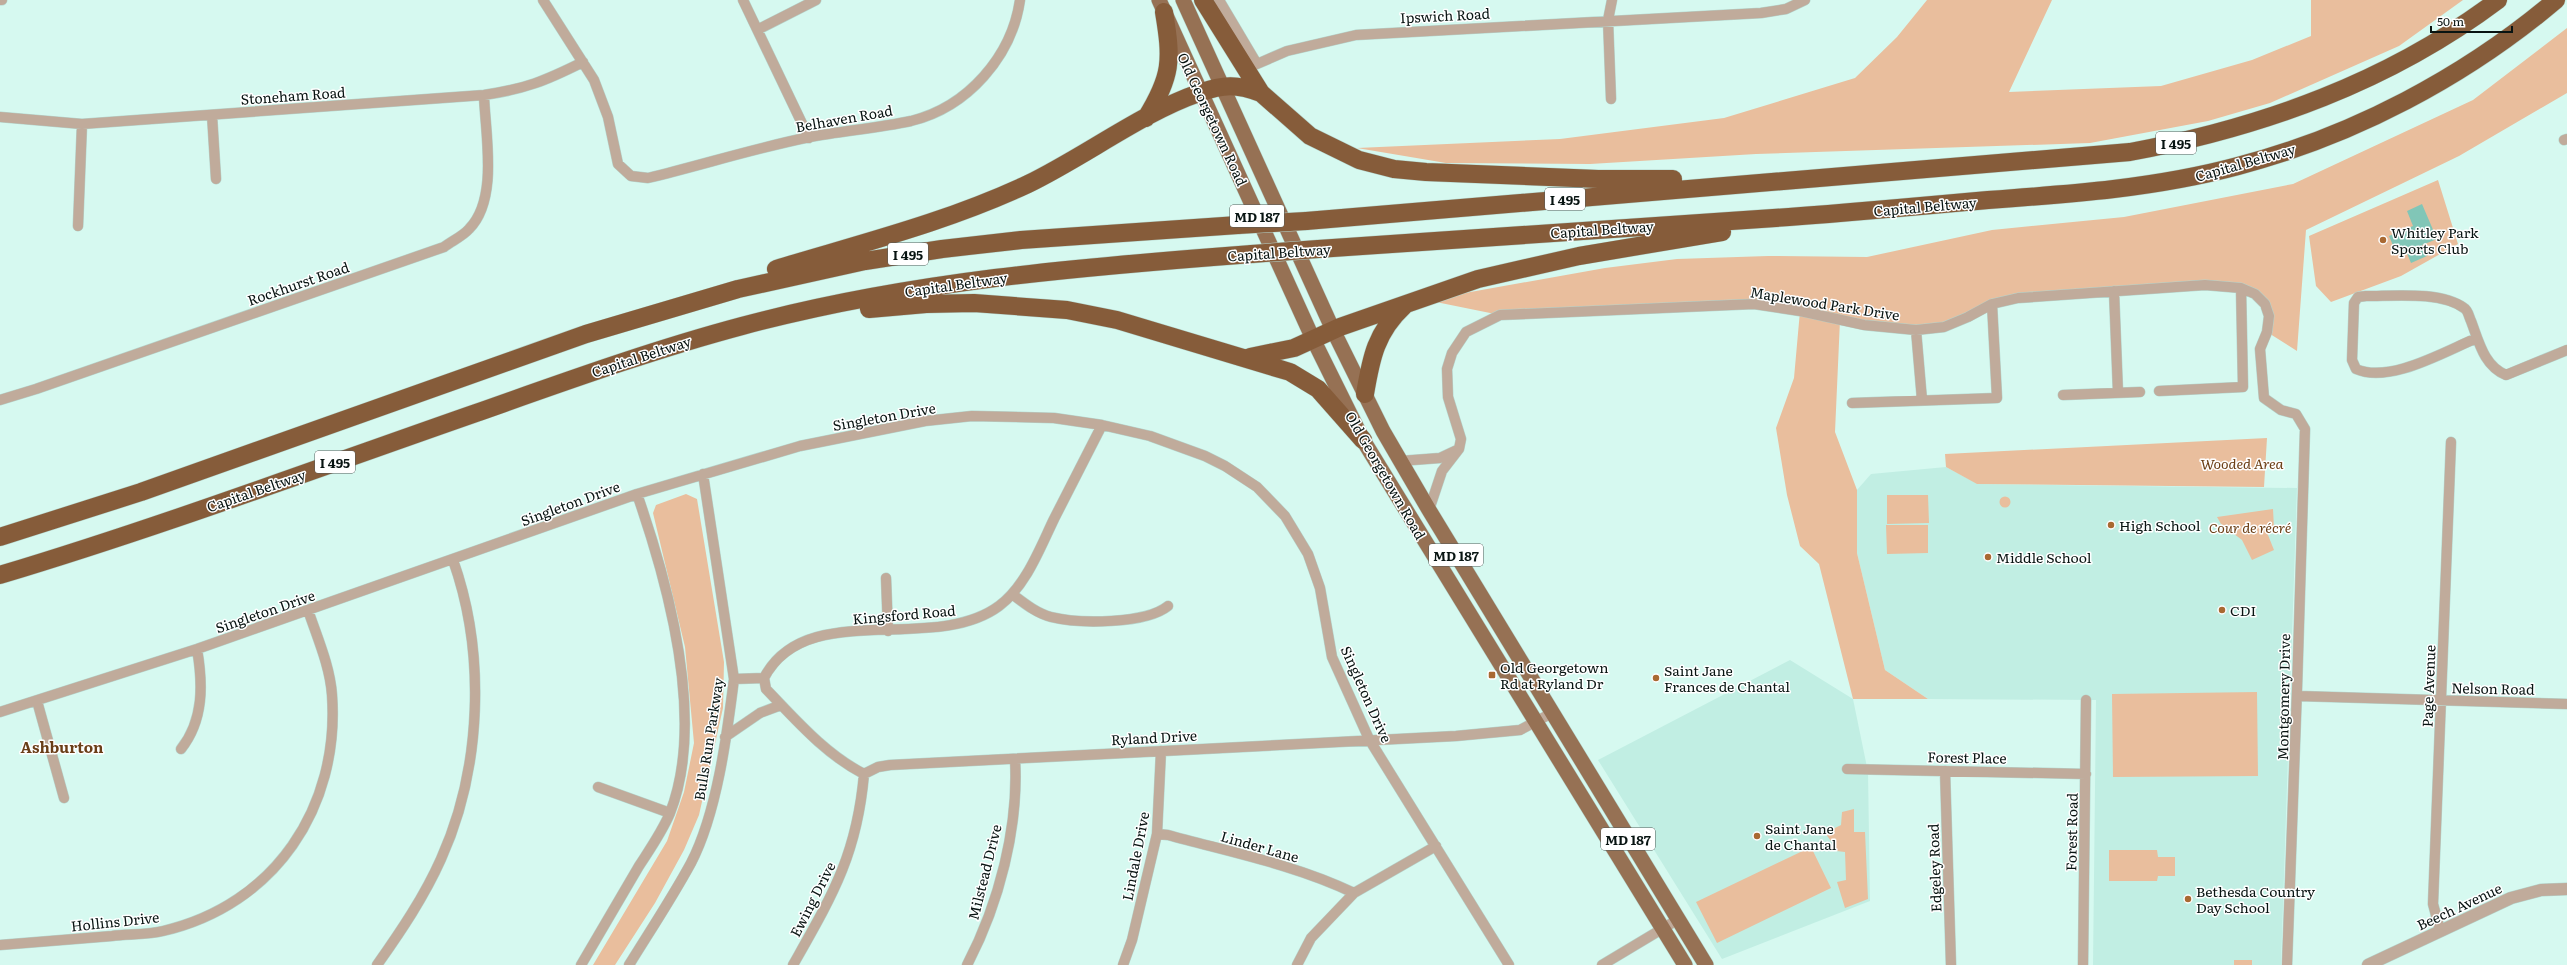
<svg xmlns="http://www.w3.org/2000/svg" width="2567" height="965" font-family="Literata,serif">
  <rect width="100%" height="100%" fill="#d6f9f0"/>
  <path fill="#c1eee3" d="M1946,467L1978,484L2297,488L2281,965H2093L2096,700L1928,699L1885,670L1857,553V490L1871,474Z
    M1790,660L1853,699L1868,772L1870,901L1722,959L1598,760Z"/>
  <path fill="#e9be9d" d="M1927,0H2052L2009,92L2161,86L2252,60L2311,36V0H2463L2399,46L2270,103L2208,121L2090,143L1756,154L1590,164L1446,163L1357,148L1560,139L1724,118L1855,78L1897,37Z
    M2567,28V93L2459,156L2306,230L2297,351L2267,332L2265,304L2241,288L2018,298L1968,317L1916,330L1840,320L1835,432L1857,490V553L1885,670L1928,699H1853L1819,564L1800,546L1787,495L1776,428L1794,378L1800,311L1754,304L1500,315L1426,300L1605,268L1677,259L1768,256L1867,257L1992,230L2124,217L2293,184L2473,100Z
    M2438,180L2458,244L2401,276L2331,302L2316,286L2309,236Z
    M2267,438L2264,487L1977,484L1946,467L1945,454Z
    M686,494L697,499L724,662L723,708L699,815L684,850L655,903L615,965H593L667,841L684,792L694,743L685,647L653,513L656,505Z
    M1887,495H1928L1929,523L1887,524Z
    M1999.5 502a5.5 5.5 0 1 1 11 0a5.5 5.5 0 1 1-11 0Z
    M2273,509L2274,528L2266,530L2274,550L2252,560L2242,540L2221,524L2217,517Z
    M1886,525H1928V553L1887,554Z
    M2257,692L2258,776L2113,777L2112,694Z
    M1854,809V832H1865L1868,899L1845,908L1837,882L1846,880L1845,852L1828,850L1834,845L1825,833L1841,825L1842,812Z
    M1811,847L1831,888L1717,943L1696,902Z
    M2109,850H2157L2158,857H2175V876H2158L2157,881H2109Z
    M2234,960H2252V965H2234Z"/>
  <path fill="#81c6b7" d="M2422,204L2437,239L2422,245L2427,256L2411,263L2406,251L2397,255L2389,236L2413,226L2407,211Z"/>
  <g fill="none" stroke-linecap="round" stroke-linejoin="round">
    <g stroke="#b5d4cc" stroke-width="11">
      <path id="minor" d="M0,0H2
        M543,0L594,80L608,117L618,164L631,176L648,178C702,165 755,148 810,137C843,131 878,128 911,121C968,107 1012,56 1020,0
        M743,0L809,138
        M1219,0L1257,64L1287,51L1356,35L1761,13L1786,9L1805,0
        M759,29L816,0
        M1611,99L1608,20L1612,0
        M212,115L216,179
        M0,117L82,124L484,95C525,89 545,81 583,62
        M2564,140L2567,139
        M78,226L82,124
        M2114,291L2118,393
        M1916,330L1922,400
        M2477,338C2445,351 2390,384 2356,369L2352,360L2354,303L2358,297L2366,296C2394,296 2441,291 2464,308C2468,310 2469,317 2471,321C2479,342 2484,366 2506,375L2567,350
        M2159,391L2243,387L2241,288
        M2063,395L2140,392
        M0,400L36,389L444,247C452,241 463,236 469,229C499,199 485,133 484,95
        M1852,403L1997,398L1992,304
        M1400,461L1440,458L1457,450
        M1429,510L1442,471L1459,449L1461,439L1448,397L1447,369L1452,353L1466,332L1500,315L1754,304L1800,311L1864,325L1916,330L1944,327L1968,317L1992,304L2018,298L2205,285L2241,288L2255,294L2265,304L2269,316L2267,332L2260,349L2264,398L2281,410L2296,414L2305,429C2300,608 2294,786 2287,965
        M886,578L888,631
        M1012,594C1024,603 1036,613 1051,617C1079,624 1146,624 1168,606
        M764,678L766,689C796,720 825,754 864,774L878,767L890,765L1456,736L1520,730L1552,713
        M734,679L764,678C806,597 933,655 999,606C1026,586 1040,548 1054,519C1070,488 1086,456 1102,425
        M2298,696L2567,704
        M37,701L64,798
        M0,712L197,649L637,494L800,446L925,421L972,416L1054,418L1102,425L1150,436L1205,456L1225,466L1257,487L1285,516L1308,554L1320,588L1332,657L1369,739L1509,965
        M725,737L760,713L781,705
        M181,749C204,720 203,684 197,649
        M1847,769L2086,774
        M1945,771L1951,965
        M598,787L670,813
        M1157,834L1168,835C1230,852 1296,865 1354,893
        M2440,930L2433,904L2451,442
        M0,945C37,942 74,939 112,936C128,934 147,935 163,931C275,905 340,807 332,695C330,666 317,637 308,610
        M377,965C401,931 424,897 441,859C482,768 486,653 453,560
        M581,965C600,932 620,899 639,866C650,849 662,832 670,813C706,721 668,583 637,494
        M629,965C650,931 672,898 691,863C717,813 727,735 734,679L703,474
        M793,965C832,896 857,855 864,774
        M967,965C999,904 1019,827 1015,759
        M1123,965L1132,940L1157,834L1161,751
        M1297,965L1311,938L1354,893L1436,846
        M1602,965L1677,920
        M2083,965L2086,700"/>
    </g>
    <g stroke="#b5d4cc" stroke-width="13">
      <path id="tertiary" d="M2368,965L2511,898L2541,890L2567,889"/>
    </g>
    <g stroke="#b5d4cc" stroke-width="16">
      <path id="primary" d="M1159,0L1313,339L1363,440L1685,965
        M1183,0L1333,330L1383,431L1429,510L1706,965"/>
    </g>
    <g stroke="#b5d4cc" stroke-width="19">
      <path id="motorway" d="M1203,0L1261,93L1310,136L1359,160L1394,169L1426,172L1598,179H1673
        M1146,118C1172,76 1172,60 1164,12
        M1306,221L2130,152C2263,127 2389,82 2498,0
        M1318,249C1475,238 1632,227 1789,217C1855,212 1922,206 1988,200C2072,194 2156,188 2238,166C2353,136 2465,77 2556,0
        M776,269C862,243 947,222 1028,184C1084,157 1143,112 1199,93C1224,84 1237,84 1261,93
        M869,309L926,304L974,303L1067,310L1117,320L1290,372L1318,389L1363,440
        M1250,357L1294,348L1340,327L1478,279L1579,256L1722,232
        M1365,394C1371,358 1376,332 1404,306
        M0,537L141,492L586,334L738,289L865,261L942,249L1021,240L1238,225
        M0,575C160,527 318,468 476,413C564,382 652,350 742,326C909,281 1080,267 1252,254"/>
    </g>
    <use href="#minor" stroke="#c0ab9b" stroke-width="10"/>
    <use href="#tertiary" stroke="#c0ab9b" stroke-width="12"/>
    <use href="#primary" stroke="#967154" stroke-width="15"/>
    <use href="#motorway" stroke="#865c3a" stroke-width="18"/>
    <g stroke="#b5d4cc" stroke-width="19" stroke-linecap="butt">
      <path id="motorway-bridge" d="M1238,225L1306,221
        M1252,254L1318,249"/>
    </g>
    <use href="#motorway-bridge" stroke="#865c3a" stroke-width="18"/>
  </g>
  <g fill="#a96932" stroke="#fff" stroke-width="1.5">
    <circle cx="2383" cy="240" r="4"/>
    <circle cx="2111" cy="525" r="4"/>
    <circle cx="1988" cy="557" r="4"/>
    <circle cx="2222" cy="610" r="4"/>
    <rect x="1488" y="671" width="8" height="8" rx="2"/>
    <circle cx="1656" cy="678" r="4"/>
    <circle cx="1757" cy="836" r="4"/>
    <circle cx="2188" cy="899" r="4"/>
  </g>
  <g text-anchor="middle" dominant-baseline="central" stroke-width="3" stroke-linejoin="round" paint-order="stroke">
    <g fill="#fff" stroke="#525a59" stroke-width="1">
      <rect x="2156" y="132" width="40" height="22" rx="3"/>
      <rect x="1545" y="188" width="40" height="22" rx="3"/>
      <rect x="1230" y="205" width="54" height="22" rx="3"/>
      <rect x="888" y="243" width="40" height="22" rx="3"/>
      <rect x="315" y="451" width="40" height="22" rx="3"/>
      <rect x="1429" y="544" width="54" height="22" rx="3"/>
      <rect x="1601" y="828" width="54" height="22" rx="3"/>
    </g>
    <g font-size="13" font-weight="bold" fill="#081412">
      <text x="2176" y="143">I 495</text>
      <text x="1565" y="199">I 495</text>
      <text x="1257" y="216">MD 187</text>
      <text x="908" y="254">I 495</text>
      <text x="335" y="462">I 495</text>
      <text x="1456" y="555">MD 187</text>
      <text x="1628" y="839">MD 187</text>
    </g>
    <g font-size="14" fill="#081412" stroke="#fff">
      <text transform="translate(1445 15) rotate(-3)">Ipswich Road</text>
      <text transform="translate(293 95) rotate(-4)">Stoneham Road</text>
      <text transform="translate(844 118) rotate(-10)">Belhaven Road</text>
      <text transform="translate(1213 119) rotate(65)">Old Georgetown Road</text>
      <text transform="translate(2245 162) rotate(-16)">Capital Beltway</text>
      <text transform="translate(1925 206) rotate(-5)">Capital Beltway</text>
      <text transform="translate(1602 229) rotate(-4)">Capital Beltway</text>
      <text transform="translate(1279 252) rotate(-4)">Capital Beltway</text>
      <text transform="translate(298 283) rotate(-19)">Rockhurst Road</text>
      <text transform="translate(956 284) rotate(-8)">Capital Beltway</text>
      <text transform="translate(1825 303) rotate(9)">Maplewood Park Drive</text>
      <text transform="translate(641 356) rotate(-18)">Capital Beltway</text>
      <text transform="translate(884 416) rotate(-10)">Singleton Drive</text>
      <text transform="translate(1386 475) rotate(60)">Old Georgetown Road</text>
      <text transform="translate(256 490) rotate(-19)">Capital Beltway</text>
      <text transform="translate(570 503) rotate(-20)">Singleton Drive</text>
      <text transform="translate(265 611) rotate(-19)">Singleton Drive</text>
      <text transform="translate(904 614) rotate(-5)">Kingsford Road</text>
      <text transform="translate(2428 686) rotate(-88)">Page Avenue</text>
      <text transform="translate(2493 688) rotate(1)">Nelson Road</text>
      <text transform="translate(1367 694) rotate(66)">Singleton Drive</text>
      <text transform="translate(2283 697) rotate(-89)">Montgomery Drive</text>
      <text transform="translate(1154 737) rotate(-3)">Ryland Drive</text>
      <text transform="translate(708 739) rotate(-81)">Bulls Run Parkway</text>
      <text transform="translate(1967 757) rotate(1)">Forest Place</text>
      <text transform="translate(2071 832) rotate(-89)">Forest Road</text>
      <text transform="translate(1260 846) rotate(16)">Linder Lane</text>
      <text transform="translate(1135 856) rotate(-79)">Lindale Drive</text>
      <text transform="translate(1934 868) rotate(-92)">Edgeley Road</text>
      <text transform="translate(984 872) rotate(-76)">Milstead Drive</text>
      <text transform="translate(812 899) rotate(-63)">Ewing Drive</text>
      <text transform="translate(2459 906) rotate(-25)">Beech Avenue</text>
      <text transform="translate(115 921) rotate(-6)">Hollins Drive</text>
    </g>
    <g font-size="14" fill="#081412" stroke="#fff" text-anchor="start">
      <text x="2391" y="232">Whitley Park<tspan x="2391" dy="16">Sports Club</tspan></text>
      <text x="2119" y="525">High School</text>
      <text x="1996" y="557">Middle School</text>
      <text x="2230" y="610">CDI</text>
      <text x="1500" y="667">Old Georgetown<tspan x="1500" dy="16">Rd at Ryland Dr</tspan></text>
      <text x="1664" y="670">Saint Jane<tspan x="1664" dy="16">Frances de Chantal</tspan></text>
      <text x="1765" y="828">Saint Jane<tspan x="1765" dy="16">de Chantal</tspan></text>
      <text x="2196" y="891">Bethesda Country<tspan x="2196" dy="16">Day School</tspan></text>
    </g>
    <g font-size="14" font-style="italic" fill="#6b3e15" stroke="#fff">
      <text x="2242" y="463">Wooded Area</text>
      <text x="2250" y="527">Cour de récré</text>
    </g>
    <g font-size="15" font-weight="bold" fill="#6a3e18" stroke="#fff">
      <text x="62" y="746">Ashburton</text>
    </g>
  </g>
  <path d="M2431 26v6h81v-6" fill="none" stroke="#081412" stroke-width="2"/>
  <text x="2437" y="26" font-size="12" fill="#081412" stroke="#ffffff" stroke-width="3" paint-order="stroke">50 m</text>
</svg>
